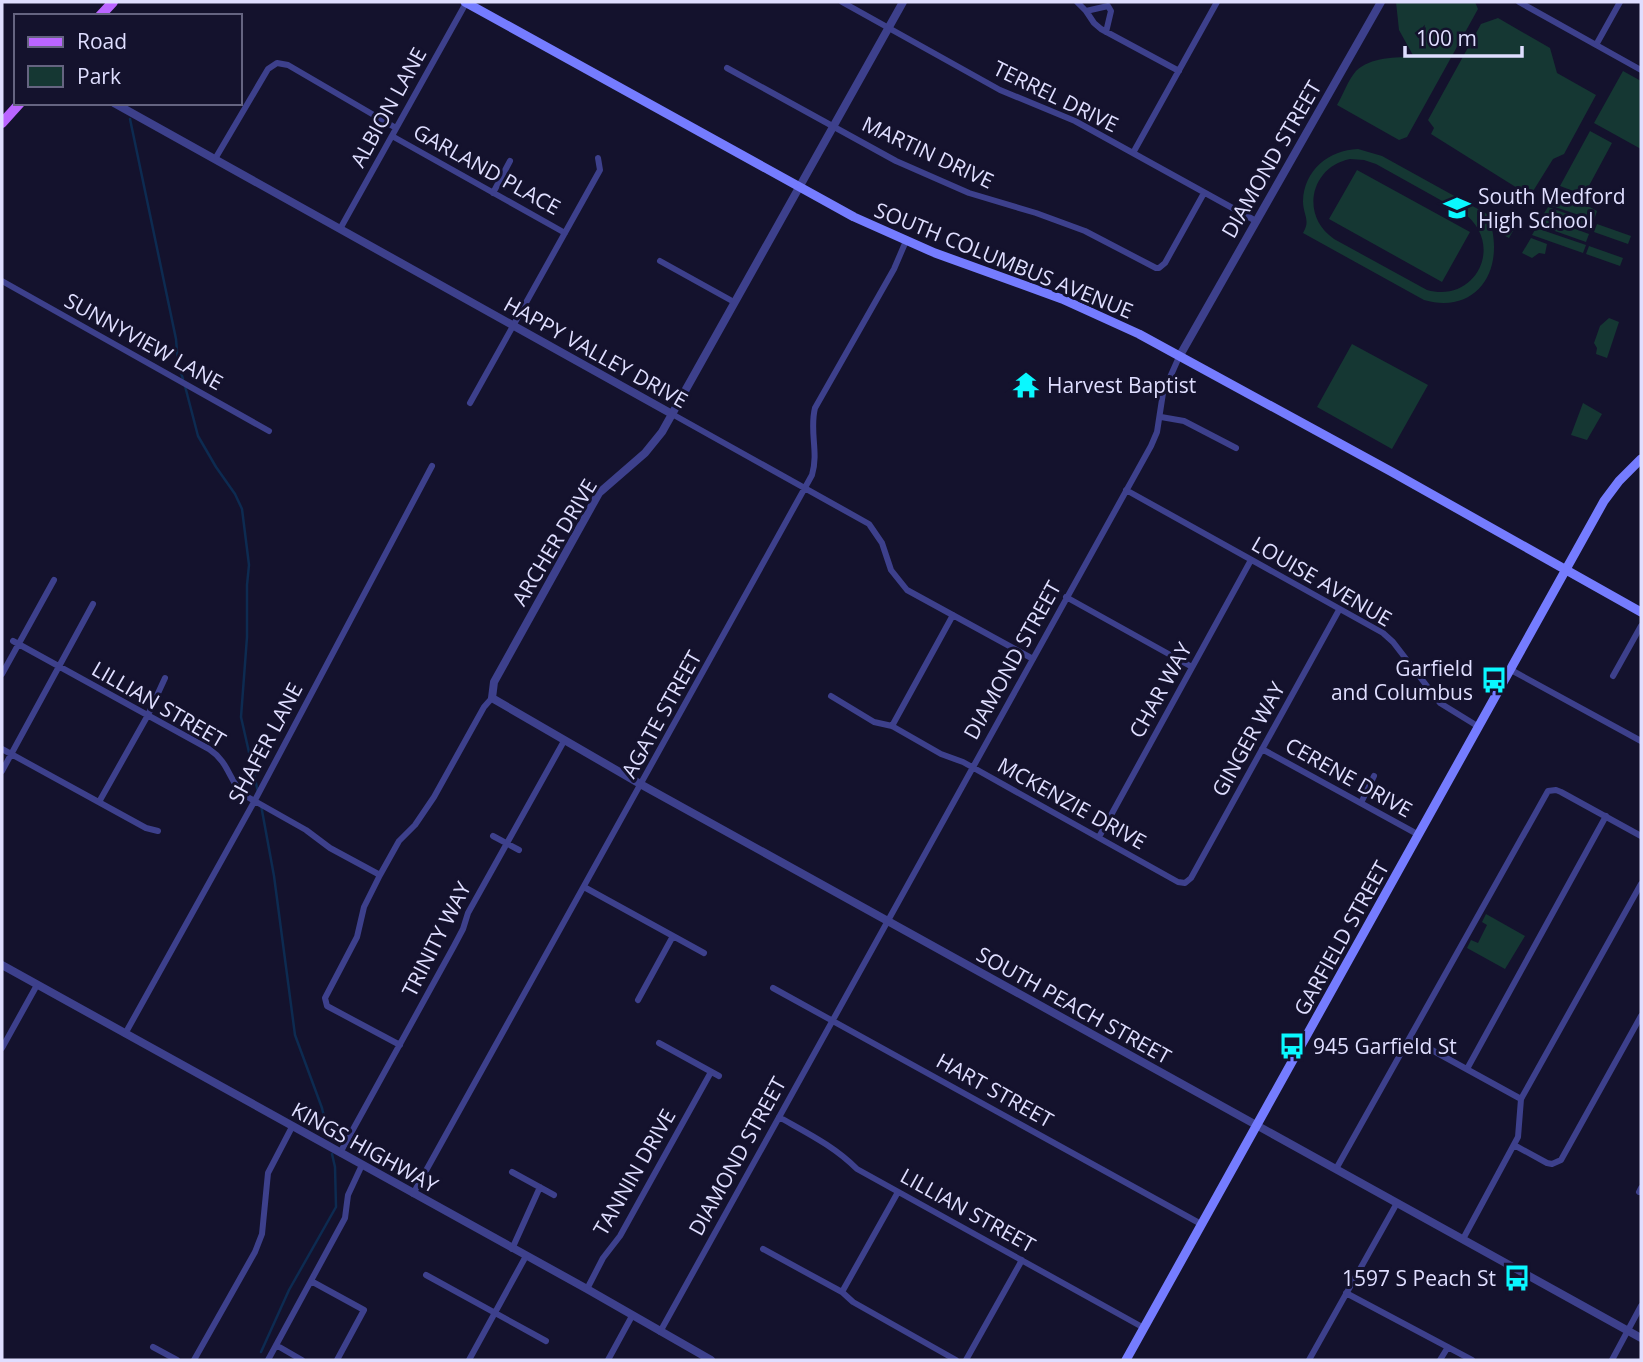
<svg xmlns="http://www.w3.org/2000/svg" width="1643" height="1362" font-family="'Open Sans',sans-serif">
  <rect width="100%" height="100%" fill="#14122d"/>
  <path fill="#153733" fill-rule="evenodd" d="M1396,2H1475L1478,9L1407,137L1399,140L1337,105C1343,95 1348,80 1356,71C1370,57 1397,57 1414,57L1399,30Z
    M1498,18L1550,48L1557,73L1596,95L1564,154L1553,159L1530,196L1431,134L1434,128L1428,120L1481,24Z
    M1623,71L1641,81V149L1594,123Z
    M1590,131L1612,143L1584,195L1560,186Z
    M1358,149L1382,156L1514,229L1509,238L1492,229C1502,275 1474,314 1424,300L1303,233C1311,220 1303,215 1303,201C1304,170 1329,150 1358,149ZM1350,159L1364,160L1376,164L1462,212C1506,242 1477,304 1427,290L1334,239C1300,216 1310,167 1350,159Z
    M1357,170L1470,232L1442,282L1329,219Z
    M1557,189L1597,211L1594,220L1549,205Z
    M1548,207L1593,223L1590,231L1543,215Z
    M1542,217L1589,234L1586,242L1538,225Z
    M1597,224L1631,236L1628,244L1594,232Z
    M1536,228L1586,245L1583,253L1532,235Z
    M1531,238L1547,244L1545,254L1539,253L1532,258L1522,253Z
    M1589,246L1623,258L1620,266L1586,254Z
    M1609,318L1619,322L1607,358L1596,354L1597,348L1594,343L1600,326Z
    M1352,344L1428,385L1392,449L1317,407Z
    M1583,403L1602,414L1587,440L1571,435Z
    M1486,914L1525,936L1505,969L1467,948L1471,940L1478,943L1487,925L1482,922Z"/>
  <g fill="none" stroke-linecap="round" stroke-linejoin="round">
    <path stroke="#0d2b51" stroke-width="2.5" d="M130,119L176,339L178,364L183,379
      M185,386L198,436L216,467L235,494L242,509L249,565L247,585V637L241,717L258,792
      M261,805L274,876L295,1035L322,1108L329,1138
      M261,1352L289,1290L336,1207L335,1167L332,1154"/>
    <path stroke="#3d408c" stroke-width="6" d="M842,2L1000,90L1075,121L1256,221
      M1077,2L1086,11L1108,6L1111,11L1106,32
      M1519,2L1641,70
      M1086,11L1094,23L1101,29L1179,71
      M1596,45L1620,2
      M727,68L896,161L969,193L1036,213L1085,231L1156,268H1159L1165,263L1204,193
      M392,136L565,233
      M1133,153L1217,2
      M215,159L268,69L277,63L288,65L396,128
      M493,193L510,161
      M340,229L466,3
      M660,261L734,302
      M2,281L269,431
      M470,403L600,170L598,158
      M672,414L869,524L882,543L891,570L907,590L1033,659
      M1161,417L1184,421L1236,448
      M1126,490L1383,633L1393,642L1440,703L1479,727
      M1066,597L1192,667
      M13,641L209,749C230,763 228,780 244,795L306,830L330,848L380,875
      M1511,670L1641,741
      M2,674L54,580
      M1613,676L1641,626
      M831,696L874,722L892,726L941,754L963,762L1178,882L1185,883L1191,878L1339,610
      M892,726L953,615
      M2,749L146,828L158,831
      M1262,749L1419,835
      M2,771L93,604
      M99,802L148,715L165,678
      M1361,803L1374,776
      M493,836L519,850
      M1099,837L1251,560
      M584,887L704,953
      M773,988L1201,1224
      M638,1000L673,936
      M125,1034L254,802L432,466
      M1410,1038L1521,1099
      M659,1043L719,1076
      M400,1045L327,1006L325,998L357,937L364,907L380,875L399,841L415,825L434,797L484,707L492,698
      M2,1048L37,985
      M1467,1069L1606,816
      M779,1117C807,1133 834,1146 857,1169L1144,1328
      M1514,1145L1547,1163L1552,1164L1561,1160L1641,1016
      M340,1153L454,946L463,929L468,913L564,741
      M1336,1169L1548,791L1556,790L1561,792L1641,836
      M512,1172L554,1195
      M1639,1192L1641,1188
      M413,1194L812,475C819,452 809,431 815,408L894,269L906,241
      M1463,1239L1518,1137L1521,1099L1641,884
      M512,1249L540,1187
      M763,1249L842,1292L853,1302L956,1360
      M426,1275L546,1341
      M311,1281L364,1310L337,1360
      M587,1289L603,1258L620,1236L711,1072
      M842,1292L898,1192
      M1346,1293L1472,1360
      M660,1332L1151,446L1157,432L1163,393L1179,357
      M276,1345L302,1360
      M153,1347L177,1360
      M194,1360L255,1252L262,1234L268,1173L292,1127
      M268,1360L345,1218L348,1195L362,1165
      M469,1360L526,1256
      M608,1360L632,1316
      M966,1360L1022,1260
      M1309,1360L1397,1203
      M1440,1360L1448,1347
      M1612,1360L1641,1306"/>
    <path stroke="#3d408c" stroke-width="8" d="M903,2L662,432L645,453L599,493L494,682L492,698L642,785L1641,1338
      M114,103L672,414
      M1179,357L1381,2
      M2,965L587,1289L711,1360"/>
    <path stroke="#757cff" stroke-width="9" d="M465,2L854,217L935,253L1062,299L1139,334L1392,472L1641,612
      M1126,1360L1604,501L1619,481L1641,459"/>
    <path stroke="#ba65ff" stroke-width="10" d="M100,16L113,2
      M2,123L20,103"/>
  </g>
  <defs>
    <g id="school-bare" transform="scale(2.1)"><path d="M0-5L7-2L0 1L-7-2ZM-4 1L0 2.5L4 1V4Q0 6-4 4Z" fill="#0af8ff" stroke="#14122d" stroke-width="2.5" paint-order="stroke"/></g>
    <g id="temple-bare" transform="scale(2.1)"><path d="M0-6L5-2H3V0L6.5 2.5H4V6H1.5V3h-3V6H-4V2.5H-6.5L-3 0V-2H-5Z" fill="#0af8ff" stroke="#14122d" stroke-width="2.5" paint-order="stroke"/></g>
    <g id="bus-bare" transform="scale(2.1)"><path d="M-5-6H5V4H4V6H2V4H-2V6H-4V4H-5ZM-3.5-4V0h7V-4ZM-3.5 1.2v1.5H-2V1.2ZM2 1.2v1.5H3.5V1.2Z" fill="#0af8ff" stroke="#14122d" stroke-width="2.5" paint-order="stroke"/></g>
  </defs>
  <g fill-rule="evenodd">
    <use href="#school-bare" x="1457" y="208"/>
    <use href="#temple-bare" x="1026" y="385"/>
    <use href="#bus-bare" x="1494" y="680"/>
    <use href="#bus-bare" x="1292" y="1046"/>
    <use href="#bus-bare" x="1517" y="1278"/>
  </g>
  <g text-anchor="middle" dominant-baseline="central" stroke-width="6" stroke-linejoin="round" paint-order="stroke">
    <g font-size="21" fill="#dfdeff" stroke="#14122d">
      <text transform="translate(1056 96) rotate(26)">TERREL DRIVE</text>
      <text transform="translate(388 107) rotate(-61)">ALBION LANE</text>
      <text transform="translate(928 152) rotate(25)">MARTIN DRIVE</text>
      <text transform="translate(1271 159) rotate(-60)">DIAMOND STREET</text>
      <text transform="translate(487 169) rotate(29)">GARLAND PLACE</text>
      <text transform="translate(1004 260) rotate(22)">SOUTH COLUMBUS AVENUE</text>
      <text transform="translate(144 341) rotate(29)">SUNNYVIEW LANE</text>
      <text transform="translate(596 352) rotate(29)">HAPPY VALLEY DRIVE</text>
      <text transform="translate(554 542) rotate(-59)">ARCHER DRIVE</text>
      <text transform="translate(1322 581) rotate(30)">LOUISE AVENUE</text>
      <text transform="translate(1012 660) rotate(-61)">DIAMOND STREET</text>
      <text transform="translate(1160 690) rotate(-61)">CHAR WAY</text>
      <text transform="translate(159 704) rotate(30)">LILLIAN STREET</text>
      <text transform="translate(661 714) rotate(-61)">AGATE STREET</text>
      <text transform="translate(1248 739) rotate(-61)">GINGER WAY</text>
      <text transform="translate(265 743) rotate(-62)">SHAFER LANE</text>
      <text transform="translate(1349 777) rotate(29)">CERENE DRIVE</text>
      <text transform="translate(1072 803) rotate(29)">MCKENZIE DRIVE</text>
      <text transform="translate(1341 938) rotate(-61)">GARFIELD STREET</text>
      <text transform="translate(436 939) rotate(-63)">TRINITY WAY</text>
      <text transform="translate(1074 1005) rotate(29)">SOUTH PEACH STREET</text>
      <text transform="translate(995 1090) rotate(29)">HART STREET</text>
      <text transform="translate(365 1147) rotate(29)">KINGS HIGHWAY</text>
      <text transform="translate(737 1156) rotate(-61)">DIAMOND STREET</text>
      <text transform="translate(634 1172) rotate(-60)">TANNIN DRIVE</text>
      <text transform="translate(968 1210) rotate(29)">LILLIAN STREET</text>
    </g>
    <g font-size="21" fill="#dfdeff" stroke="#14122d" text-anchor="start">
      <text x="1478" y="196">South Medford<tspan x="1478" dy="24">High School</tspan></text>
      <text x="1047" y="385">Harvest Baptist</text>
      <text x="1473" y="668" text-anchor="end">Garfield<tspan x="1473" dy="24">and Columbus</tspan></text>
      <text x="1313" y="1046">945 Garfield St</text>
      <text x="1496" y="1278" text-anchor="end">1597 S Peach St</text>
    </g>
  </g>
  <rect width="1643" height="1362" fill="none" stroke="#dfdeff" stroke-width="7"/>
  <rect x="14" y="14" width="228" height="91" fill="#14122d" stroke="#656481" stroke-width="2"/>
  <rect x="28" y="37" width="35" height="10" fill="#ba65ff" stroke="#656481" stroke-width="2"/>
  <text x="77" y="49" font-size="21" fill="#dfdeff">Road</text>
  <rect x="28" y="66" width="35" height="21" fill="#153733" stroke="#656481" stroke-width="2"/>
  <text x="77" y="84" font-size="21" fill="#dfdeff">Park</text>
  <path d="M1405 46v10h117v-10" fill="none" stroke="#dfdeff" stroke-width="3.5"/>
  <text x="1416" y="46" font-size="21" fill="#dfdeff" stroke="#14122d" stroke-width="5" paint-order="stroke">100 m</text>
</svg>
